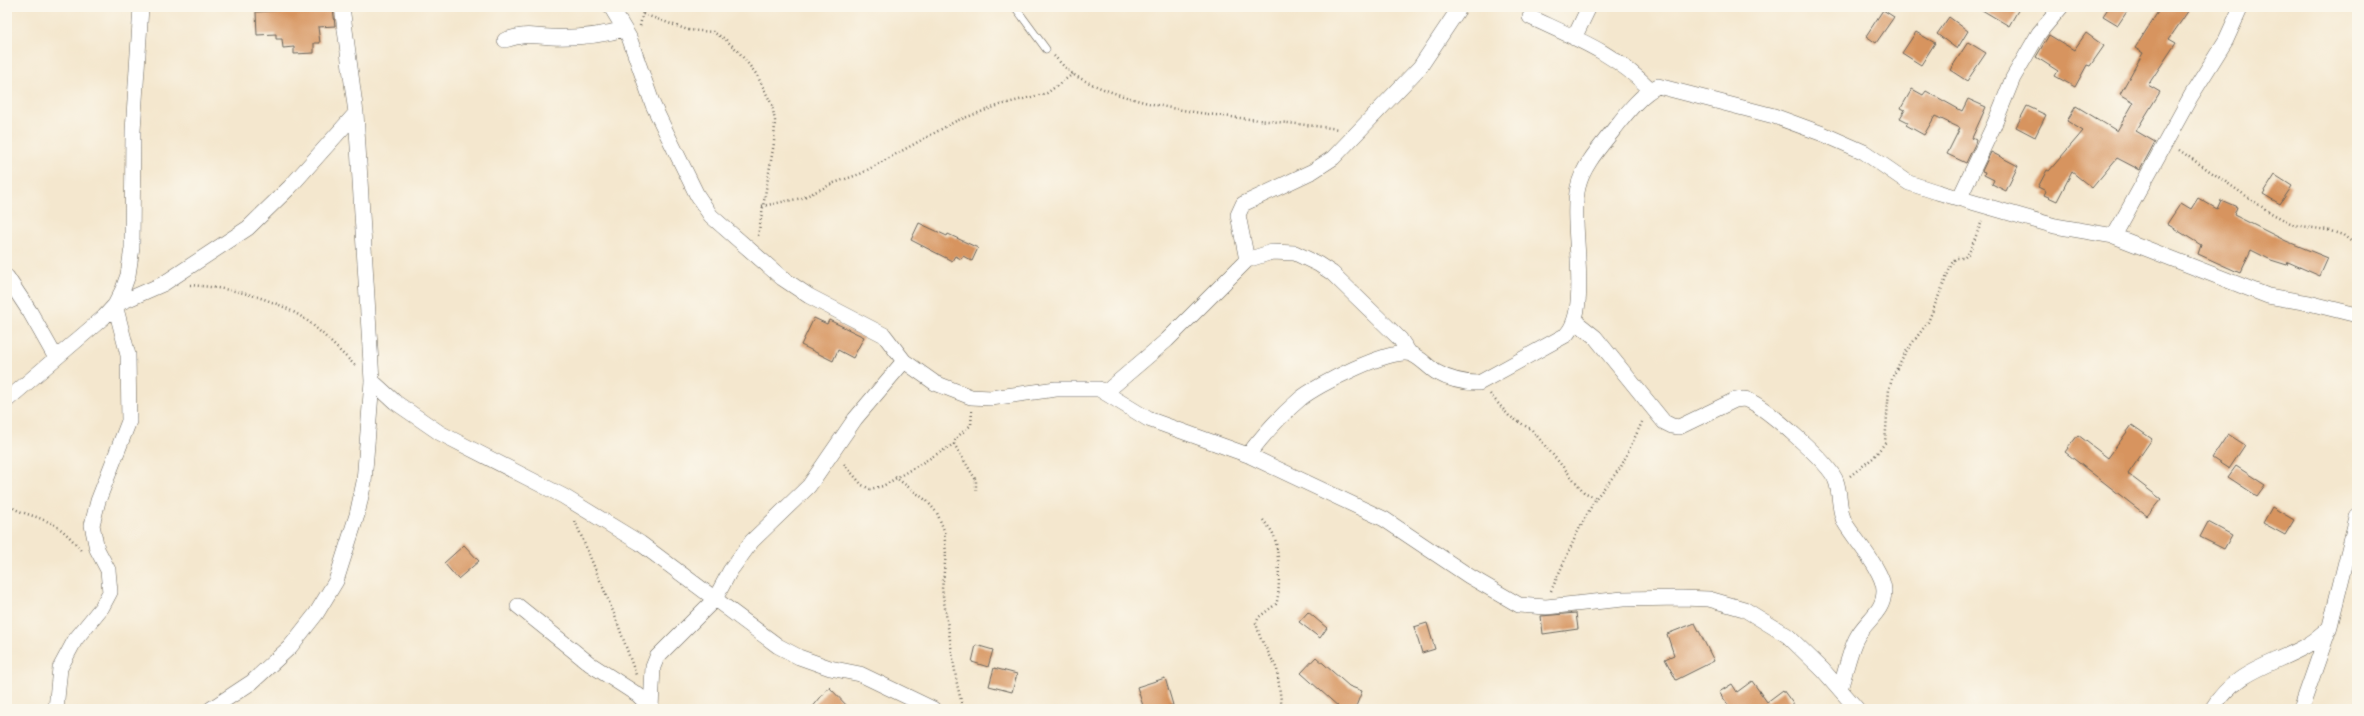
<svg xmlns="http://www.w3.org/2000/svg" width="2364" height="716" font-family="'Sorts Mill Goudy',serif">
  <rect width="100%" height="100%" fill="#fbf7ec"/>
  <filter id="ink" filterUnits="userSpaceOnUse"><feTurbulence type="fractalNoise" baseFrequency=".025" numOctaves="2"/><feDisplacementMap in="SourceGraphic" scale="8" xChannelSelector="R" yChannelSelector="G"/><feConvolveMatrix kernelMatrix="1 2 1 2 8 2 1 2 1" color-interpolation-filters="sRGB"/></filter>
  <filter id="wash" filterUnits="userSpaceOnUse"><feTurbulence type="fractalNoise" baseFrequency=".012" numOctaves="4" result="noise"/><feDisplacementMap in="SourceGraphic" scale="16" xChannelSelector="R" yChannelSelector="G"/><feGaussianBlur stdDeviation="0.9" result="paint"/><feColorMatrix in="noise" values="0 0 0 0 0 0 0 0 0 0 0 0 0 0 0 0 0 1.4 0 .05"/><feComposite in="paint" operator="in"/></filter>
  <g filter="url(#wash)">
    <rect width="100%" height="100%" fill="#f4e7ce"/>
    <g id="blocks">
      <path fill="#d7945f" d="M333,7L335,26L318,27L320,43H314V53L294,54V47L283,48L282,39H276V34L257,35L256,12Z
        M1977,7H2020L2009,26Z
        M2109,7H2130L2118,25L2103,16Z
        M2161,7H2191L2169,39L2176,43L2148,85L2160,92L2136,131L2155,142L2140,170L2117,158L2092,188L2072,172L2057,201L2044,195L2046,191L2038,187L2047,170L2049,171L2083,131L2067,121L2076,106L2117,131L2134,102L2120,94L2143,53L2135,48Z
        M1883,10L1894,17L1876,43L1866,36Z
        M1949,17L1968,31L1957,49L1937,34Z
        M1916,32L1935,43L1921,65L1902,53Z
        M2086,33L2104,46L2090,66L2087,65L2075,87L2055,76L2058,71L2036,57L2049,35L2074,50Z
        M1968,42L1986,53L1967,81L1950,70Z
        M1912,89L1923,95L1926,91L1962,111L1968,99L1986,107L1972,138L1976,140L1975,144L1966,163L1947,154L1960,128L1935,116L1924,135L1906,125L1908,122L1900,118L1905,110L1901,108Z
        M2027,106L2046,115L2035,137L2016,127Z
        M1991,152L2018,166L2006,191L1992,184L1994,180L1984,175L1985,172L1982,171Z
        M2275,175L2292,186L2280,204L2263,194Z
        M2198,198L2217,209L2221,200L2237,207L2234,215L2286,241L2328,258L2320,276L2288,262L2287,265L2271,260L2251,250L2240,273L2198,254L2201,245L2167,224L2181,203L2191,209Z
        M919,223L947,236L948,234L978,248L972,261L963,256L961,259L955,256L952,261L911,240Z
        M814,318L827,324L829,320L864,337L853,358L838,350L833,361L801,345Z
        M2132,425L2152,439L2128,474L2161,499L2147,516L2065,452L2078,435L2108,458Z
        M2228,434L2245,445L2229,469L2212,458Z
        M2236,466L2265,485L2257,496L2228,477Z
        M2272,507L2294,520L2285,535L2263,523Z
        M2208,522L2232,535L2224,549L2200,537Z
        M464,545L479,561L458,579L444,563Z
        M1308,612L1327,628L1320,638L1299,622Z
        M1576,613L1578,629L1543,634L1541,616Z
        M1427,623L1435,649L1422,653L1414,627Z
        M1695,623L1714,661L1676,680L1665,659L1674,655L1667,634Z
        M976,645L993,650L988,667L972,662Z
        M1316,657L1349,686L1362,691L1355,709L1340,708L1301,673Z
        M994,668L1017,674L1012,692L989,686Z
        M1165,678L1173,705L1160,709H1144L1137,687Z
        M1752,681L1767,702L1783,690L1797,709H1731L1719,692L1732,684L1737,692Z
        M829,687L850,709H811Z"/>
    </g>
  </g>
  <g filter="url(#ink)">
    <use href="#blocks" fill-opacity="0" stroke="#68635a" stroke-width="1"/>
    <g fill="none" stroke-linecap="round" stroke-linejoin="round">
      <g stroke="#68635a" stroke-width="8">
        <path id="service" d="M1015,7L1046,49"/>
      </g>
      <g stroke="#68635a" stroke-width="16">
        <path id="minor" d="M342,7L356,113L372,381L395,402L440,433L563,496L640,543L778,646L799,657L830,668L860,674L933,709
          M611,7L629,37L653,105L667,134L697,195L711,216L782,278L809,296L884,335L904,361L935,383L971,397L991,398L1056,389H1099L1148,419L1248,455L1384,519L1469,576L1519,605L1546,607L1623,599L1681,598L1709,599L1744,609L1788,636L1823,670L1857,709
          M1530,17C1577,39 1613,52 1651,90
          M1574,38L1589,7
          M505,40C527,33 530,36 551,37C576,38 600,36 624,29
          M1960,197L1994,125L2013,78L2039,33L2061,7
          M2114,236L2191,96L2226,40L2241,7
          M1247,260L1238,215L1243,204L1313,171L1333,158L1420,67L1460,7
          M7,277L30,312L56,358
          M1575,321L1595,337L1664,422L1672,426L1679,427L1735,400C1741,399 1745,398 1750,401C1768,410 1830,463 1836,481C1841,495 1838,510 1845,523C1855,540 1884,571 1884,591C1884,612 1866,620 1857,637C1850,649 1845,674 1840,689
          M1106,392L1167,340L1247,260L1272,252L1295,253L1318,264L1332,273L1400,339L1410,354
          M7,400L104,317L115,305L123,289L128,275L132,248L133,131L141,7
          M1248,455C1264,434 1280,416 1300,399C1317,385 1391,347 1411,354C1421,358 1427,366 1436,372C1450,380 1464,383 1479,383L1566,335C1592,308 1569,225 1578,187C1583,165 1601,146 1615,128C1626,114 1641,94 1658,86L1774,116L1823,134L1864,152L1909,183L1937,192L2055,226L2114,236L2268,296L2309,303L2357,315
          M518,606L590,664L638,695L652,709
          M651,708L653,667L657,657L715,599L730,571L752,541L809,486L855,419L904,361
          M56,709L60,668L75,640L102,607L110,592L108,570L97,549L92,525L98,501L129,421L128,355L115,305L163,284L248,228L290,187L356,113
          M211,709L252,682L290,647L316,614L336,581L357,515L364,482L372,381
          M2212,709C2242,659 2294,665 2329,628
          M2301,709L2330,626L2357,517"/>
      </g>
      <path stroke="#68635a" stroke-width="2.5" stroke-dasharray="1 3" stroke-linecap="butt" d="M643,14L688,30L713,32L725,39L738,51L757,75L772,105L775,121L774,143L758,236
        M640,26L644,7
        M1054,56C1060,62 1067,70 1074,75C1148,117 1255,117 1338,129
        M2179,150L2271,213L2294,225L2327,230L2343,235L2357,246
        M762,206L802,198L834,183L860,174L956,121L1000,105L1047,93L1073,74
        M190,285C230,288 275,297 309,322C325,335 340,352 356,366
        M1490,394L1509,416L1532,430L1584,492L1596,498
        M972,411L971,425L956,438L954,444L976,480V490
        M844,464L862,485L870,489L883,486L954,444
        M1850,476L1873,458L1885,443L1889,389L1893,376L1905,353L1928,322L1953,261L1957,258H1964L1969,253L1982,221
        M895,477L927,501L937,513L944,530L946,554L942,589L957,684L963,709
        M7,503C17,513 31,514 44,520C59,525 71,538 81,550
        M1263,520C1267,525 1272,530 1274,536C1279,548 1281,593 1276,604L1259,617L1256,623L1260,637L1277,669L1282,709
        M575,521L615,616L636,675
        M1551,591L1578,531L1596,498L1621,467L1643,420"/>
      <use href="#service" stroke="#fff" stroke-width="7"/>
      <use href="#minor" stroke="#fff" stroke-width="15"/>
    </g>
  </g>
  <rect width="2364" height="716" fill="none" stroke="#fbf7ec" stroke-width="24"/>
</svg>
